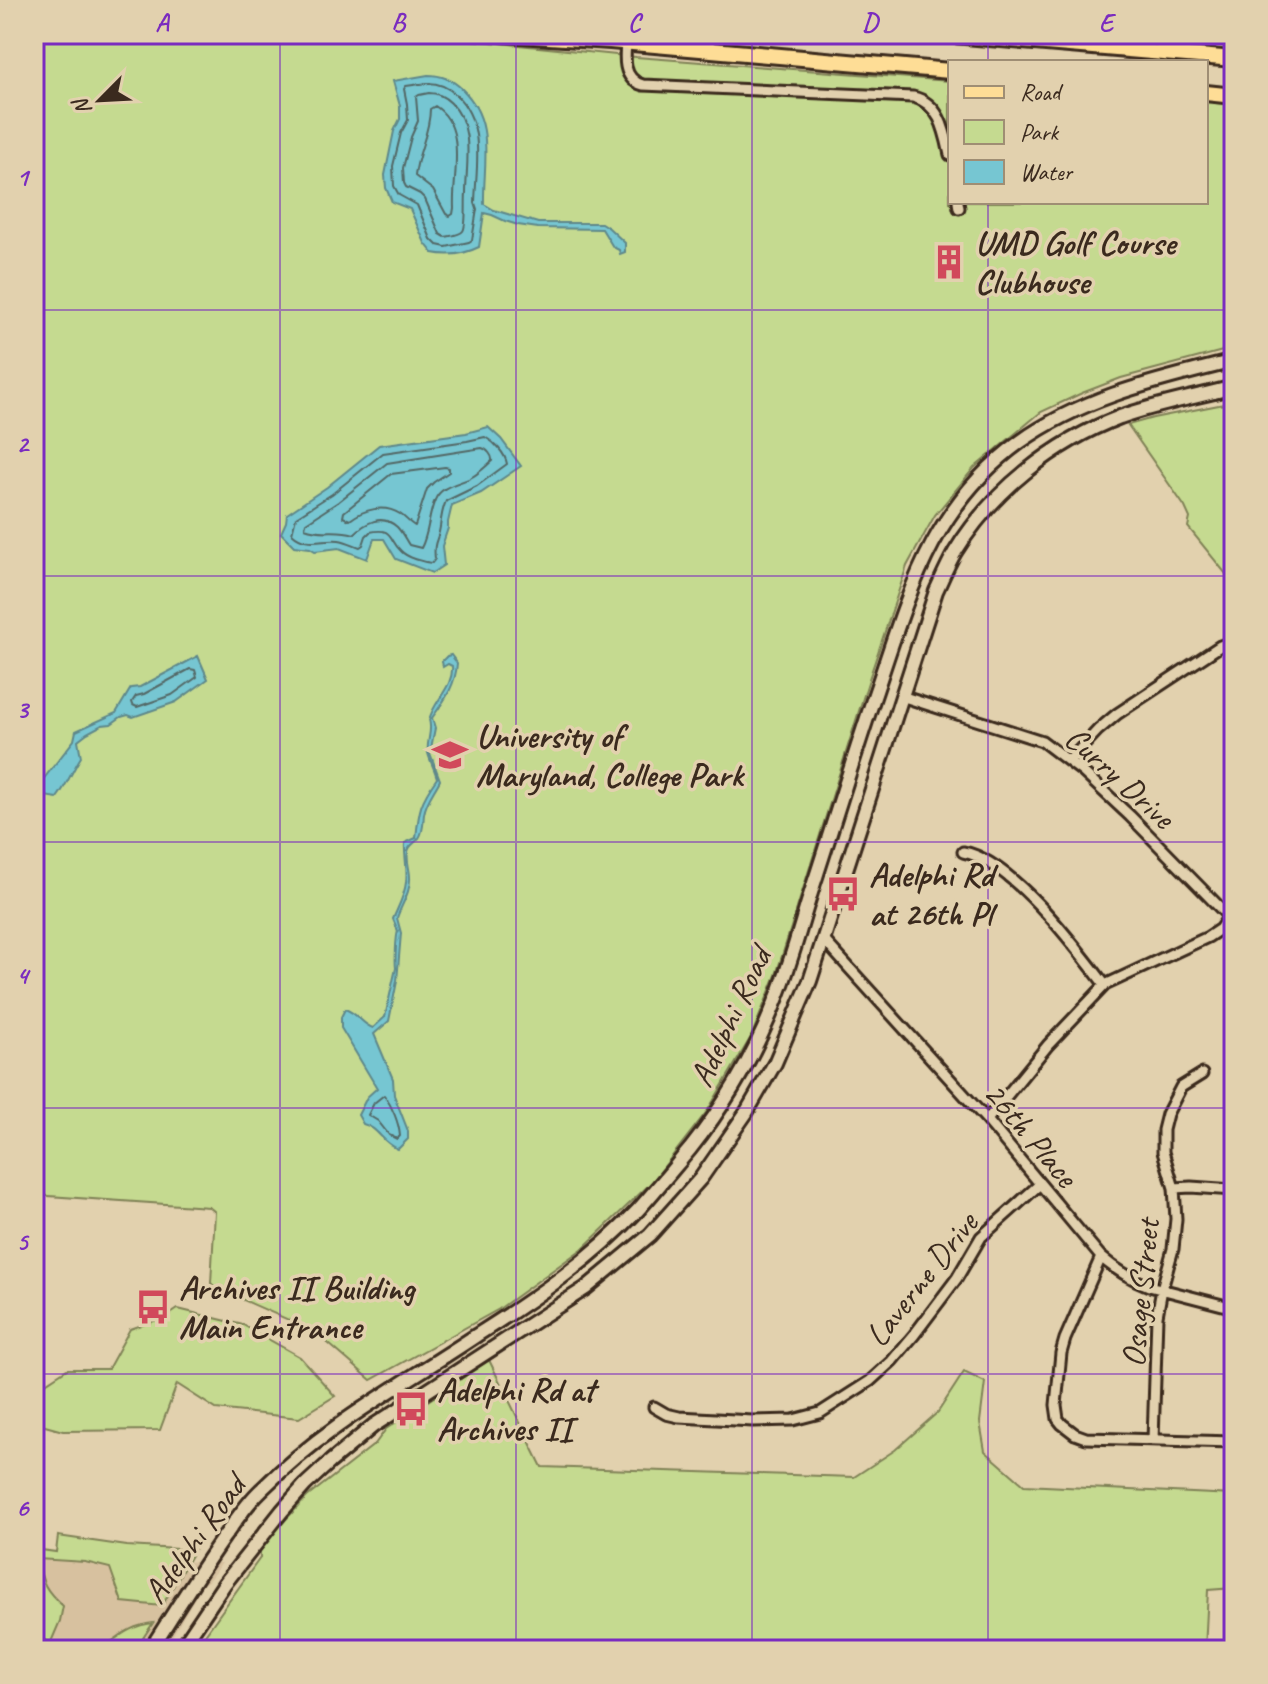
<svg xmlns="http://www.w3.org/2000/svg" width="1268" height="1684" font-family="Caveat,sans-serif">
  <rect width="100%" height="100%" fill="#e2d1ae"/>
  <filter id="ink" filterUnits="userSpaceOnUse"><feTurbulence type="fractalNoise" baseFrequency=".0125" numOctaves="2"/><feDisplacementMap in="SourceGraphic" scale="16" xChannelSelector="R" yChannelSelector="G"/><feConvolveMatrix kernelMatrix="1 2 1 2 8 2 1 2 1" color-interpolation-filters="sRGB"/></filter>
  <g filter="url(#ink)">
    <path fill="#d7c19f" d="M34,1555L222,1563L208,1581L203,1584L164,1650H34Z"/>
    <path fill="#c5da90" stroke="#808257" stroke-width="2" d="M34,34H412L636,57L950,81V202H1206V102L1234,105V348L1121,378L1082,393L1041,412L974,468L935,515L907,566L869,679L776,975L751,1037L708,1110L652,1182L582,1249L499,1309L371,1380L314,1331L216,1288L211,1283L215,1212L209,1207L34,1195Z
      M1079,34H1234V45L1166,44Z
      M1234,402V584L1188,527L1190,518L1185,507L1128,425L1153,418Z
      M178,1309L243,1325L300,1357L335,1396L299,1418L216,1409L177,1384L160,1430L63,1431L34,1423V1405L41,1386L67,1369H108L130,1329L166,1317Z
      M489,1360L542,1467L854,1477L895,1450L938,1412L964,1372L985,1382L980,1422L985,1451L1024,1485L1234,1495V1588L1208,1590L1205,1650H194L260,1558V1547L307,1497L375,1444L386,1429Z
      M58,1536L127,1546L194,1550L162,1606L122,1602L110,1568L85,1562L38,1559C41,1582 46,1591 63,1606L60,1621L51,1642L34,1637V1549L56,1552Z
      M153,1623L135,1650H80L89,1642L110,1643C124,1632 135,1625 153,1623Z"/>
    <path fill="#76c6d2" stroke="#5e888a" stroke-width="2" d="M428,75C441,75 452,79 462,89C496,122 483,162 484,204L494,210L538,223H601L609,228L625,243V252L620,254L619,250L613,247L602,229L538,228L518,225L505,221L492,215L484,213L479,247C465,254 448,256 433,253L425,243L410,209L392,202L386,188L385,175L394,131L400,119V106L393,81Z
      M488,427L501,439L521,466L481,493L452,505L448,522V528L442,546L444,565L432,573L396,559L384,539H374L367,559L339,548L315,551L310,548L294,546L281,533L286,522L287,514L327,487L379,445L466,433Z
      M451,655L457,663C456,685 444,701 432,718L435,728L430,753L440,780C434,792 426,801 424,814C423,822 424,831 419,838C415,844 409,844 408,852C406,860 410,869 410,877C411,892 401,905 397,918L401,933L397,981L389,1021L374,1034L393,1079L394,1095L408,1131V1139L398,1149C381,1142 379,1128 363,1124L358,1115L367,1097L377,1088L341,1028V1017L345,1009C357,1013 364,1026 373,1028L385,1017L396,968C395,962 396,936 398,931L393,919C398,907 405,895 406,882C408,869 404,856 405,843L416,838C419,809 420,802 437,778C435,770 430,761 428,753C426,741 433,731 429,720C434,700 454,687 452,666L448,664L443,667L442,661L447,656Z
      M198,656L208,679L176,702L133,717L128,715L121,717L111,724L102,725L87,733L78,740L81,757C72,771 67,785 57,798L44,796L42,781L74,740L76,731L116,713L131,688L140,687Z"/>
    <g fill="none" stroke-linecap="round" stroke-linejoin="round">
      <path stroke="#536866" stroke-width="2" d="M428,83C439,83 448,87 456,95C486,123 476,166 475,203L477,209L472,240L469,242L446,247L437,245L431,239L417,205L399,195L394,186L393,166L401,133L408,120L407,104L404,89L406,86Z
        M429,93C438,93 445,97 451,103C475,127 466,163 466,194C465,201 467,226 463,231C460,235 450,236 445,237L440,234L425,199L420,194L406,187L404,183L403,168L411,137L418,121L416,97L419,95Z
        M435,106C468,127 452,176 454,208L453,214L450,216L446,214L433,190L415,176C417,153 430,133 430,109Z
        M485,437C494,442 505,453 507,464L477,486L446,501C442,510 441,518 440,527C438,542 433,540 435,559L432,563C424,562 407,558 401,551C388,539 394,527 370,532L366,536L363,545L360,547C354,545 346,541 339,540C323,538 307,547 292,533L296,517L332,494L383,453L467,441Z
        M482,448C487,449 493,456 492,461C486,466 479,473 472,477C460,484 441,485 435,500C428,516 429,533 421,548L409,545C405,539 402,532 397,527C382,513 365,523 354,534C336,528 322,535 305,528L306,523L338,502L387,463Z
        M445,467L449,468V472L434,482L427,489L415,526C409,523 406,518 400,514C384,504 364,509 350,520L343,517L344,512L391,474Z
        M190,669L195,670L197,677L172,695L137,707L133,705L132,702L136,696L144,694Z
        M384,1095C392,1106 399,1123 400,1136L397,1139L389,1135L378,1121L368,1115L374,1103Z"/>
      <g stroke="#3b2a1e" stroke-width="15">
        <path id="minor" d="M627,34C625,53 620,79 643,85L913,97C940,103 945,132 950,155
          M958,202L959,208
          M901,696L1042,741L1083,772L1130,816L1234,922
          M1069,761L1098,730L1117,714L1220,646L1234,641
          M963,852C1011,860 1076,947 1105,985
          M823,939L987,1120L1101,1257C1116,1270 1131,1279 1149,1286L1234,1308
          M987,1120L1048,1045L1105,985L1208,937L1220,929L1234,910
          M1174,1188L1191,1187L1234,1190
          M1101,1257L1065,1339L1061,1353L1056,1405L1058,1419L1062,1424L1075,1434L1086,1438L1234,1442
          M654,1407L666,1414L679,1417L753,1421L793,1420L820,1413L870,1381L892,1361L914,1335L957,1278L981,1237L1040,1184
          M1153,1440L1157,1316L1162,1289L1173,1249L1176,1219L1174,1188L1163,1152V1130L1167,1114L1181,1087L1202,1074"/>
      </g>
      <g stroke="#3b2a1e" stroke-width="18">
        <path id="secondary" d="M150,1650C174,1613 197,1575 223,1538C235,1522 246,1504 261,1490C327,1424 401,1386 477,1335C534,1299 592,1259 638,1210C656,1190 673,1169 690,1149C726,1104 757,1050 778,995C793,957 803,916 816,877C836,815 855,753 876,691C909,593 932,506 1020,442C1084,396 1159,380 1234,361
          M180,1650L225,1583L282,1511L305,1485L330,1462L373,1426L586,1288L650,1235L701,1178L746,1113L775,1063L810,981L936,591C942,578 948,564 955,552C992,491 1054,442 1120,417C1157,404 1196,397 1234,387"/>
      </g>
      <g stroke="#3b2a1e" stroke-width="20">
        <path id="primary" d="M504,34L610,41L950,71
          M941,34L1234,59
          M1206,93L1234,96"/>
      </g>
      <use href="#minor" stroke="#e2d1ae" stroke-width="9"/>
      <use href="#secondary" stroke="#e2d1ae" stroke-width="12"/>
      <use href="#primary" stroke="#fedd96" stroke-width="14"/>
    </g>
  </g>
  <path fill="none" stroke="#7b2cbf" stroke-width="2" stroke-opacity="0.55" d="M280,34V1650M516,34V1650M752,34V1650M988,34V62M988,202V1650M34,310H1234M34,576H1234M34,842H1234M34,1108H1234M34,1374H1234"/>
  <defs>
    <g id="building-bare" transform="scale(2.76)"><path d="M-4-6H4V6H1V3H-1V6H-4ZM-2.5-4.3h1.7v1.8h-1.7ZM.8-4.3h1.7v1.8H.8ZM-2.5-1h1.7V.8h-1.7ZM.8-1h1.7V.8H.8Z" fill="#d1495b" stroke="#e2d1ae" stroke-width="2.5" paint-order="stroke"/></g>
    <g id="university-bare" transform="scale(2.76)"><path d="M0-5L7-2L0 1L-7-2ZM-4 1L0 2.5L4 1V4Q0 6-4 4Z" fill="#d1495b" stroke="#e2d1ae" stroke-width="2.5" paint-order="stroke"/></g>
    <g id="bus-bare" transform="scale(2.76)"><path d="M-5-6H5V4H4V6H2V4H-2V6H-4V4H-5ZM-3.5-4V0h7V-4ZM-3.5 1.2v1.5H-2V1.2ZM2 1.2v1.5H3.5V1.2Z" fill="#d1495b" stroke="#e2d1ae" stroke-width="2.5" paint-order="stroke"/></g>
  </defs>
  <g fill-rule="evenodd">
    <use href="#building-bare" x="949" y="262"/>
    <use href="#university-bare" x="450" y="755"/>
    <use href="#bus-bare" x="843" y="894"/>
    <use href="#bus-bare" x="153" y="1307"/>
    <use href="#bus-bare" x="411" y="1409"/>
  </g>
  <g text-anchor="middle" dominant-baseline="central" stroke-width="7" stroke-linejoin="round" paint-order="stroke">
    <g font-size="34" font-weight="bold" fill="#3b2a1e" stroke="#e2d1ae" text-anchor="start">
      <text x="975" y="242">UMD Golf Course<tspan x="975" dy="39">Clubhouse</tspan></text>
      <text x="476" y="735">University of<tspan x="476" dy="39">Maryland, College Park</tspan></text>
      <text x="869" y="874">Adelphi Rd<tspan x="869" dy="39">at 26th Pl</tspan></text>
      <text x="179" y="1287">Archives II Building<tspan x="179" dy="39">Main Entrance</tspan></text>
      <text x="437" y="1389">Adelphi Rd at<tspan x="437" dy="39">Archives II</tspan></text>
    </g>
    <g font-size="34" fill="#3b2a1e" stroke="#e2d1ae">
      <text transform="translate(1120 777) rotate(42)">Curry Drive</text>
      <text transform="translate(730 1017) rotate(-65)">Adelphi Road</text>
      <text transform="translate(1031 1134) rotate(50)">26th Place</text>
      <text transform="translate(921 1279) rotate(-52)">Laverne Drive</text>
      <text transform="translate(1140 1293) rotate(-84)">Osage Street</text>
      <text transform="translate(194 1539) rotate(-54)">Adelphi Road</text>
    </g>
  </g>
  <rect width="1268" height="1684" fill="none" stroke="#e2d1ae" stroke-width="88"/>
  <rect x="948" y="60" width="260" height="144" fill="#e2d1ae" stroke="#9f8e74" stroke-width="2"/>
  <rect x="964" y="86" width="40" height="12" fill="#fedd96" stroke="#9f8e74" stroke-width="2"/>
  <text x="1020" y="100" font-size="24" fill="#3b2a1e">Road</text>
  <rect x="964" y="120" width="40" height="24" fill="#c5da90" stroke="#9f8e74" stroke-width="2"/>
  <text x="1020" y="140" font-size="24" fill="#3b2a1e">Park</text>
  <rect x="964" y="160" width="40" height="24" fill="#76c6d2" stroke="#9f8e74" stroke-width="2"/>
  <text x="1020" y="180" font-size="24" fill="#3b2a1e">Water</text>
  <g transform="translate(100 100) rotate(246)" stroke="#e2d1ae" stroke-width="6" paint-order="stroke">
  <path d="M0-6L14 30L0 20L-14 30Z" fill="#3b2a1e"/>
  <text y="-12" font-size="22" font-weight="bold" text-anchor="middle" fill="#3b2a1e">N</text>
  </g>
  <rect x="44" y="44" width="1180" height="1596" fill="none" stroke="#7b2cbf" stroke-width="3"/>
  <g font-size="26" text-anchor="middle" font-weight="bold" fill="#7b2cbf">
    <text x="162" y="31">A</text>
    <text x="398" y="31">B</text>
    <text x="634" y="31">C</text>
    <text x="870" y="31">D</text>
    <text x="1106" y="31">E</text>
    <text x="22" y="186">1</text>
    <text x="22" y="452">2</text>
    <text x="22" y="718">3</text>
    <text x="22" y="984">4</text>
    <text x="22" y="1250">5</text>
    <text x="22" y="1516">6</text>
  </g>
</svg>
